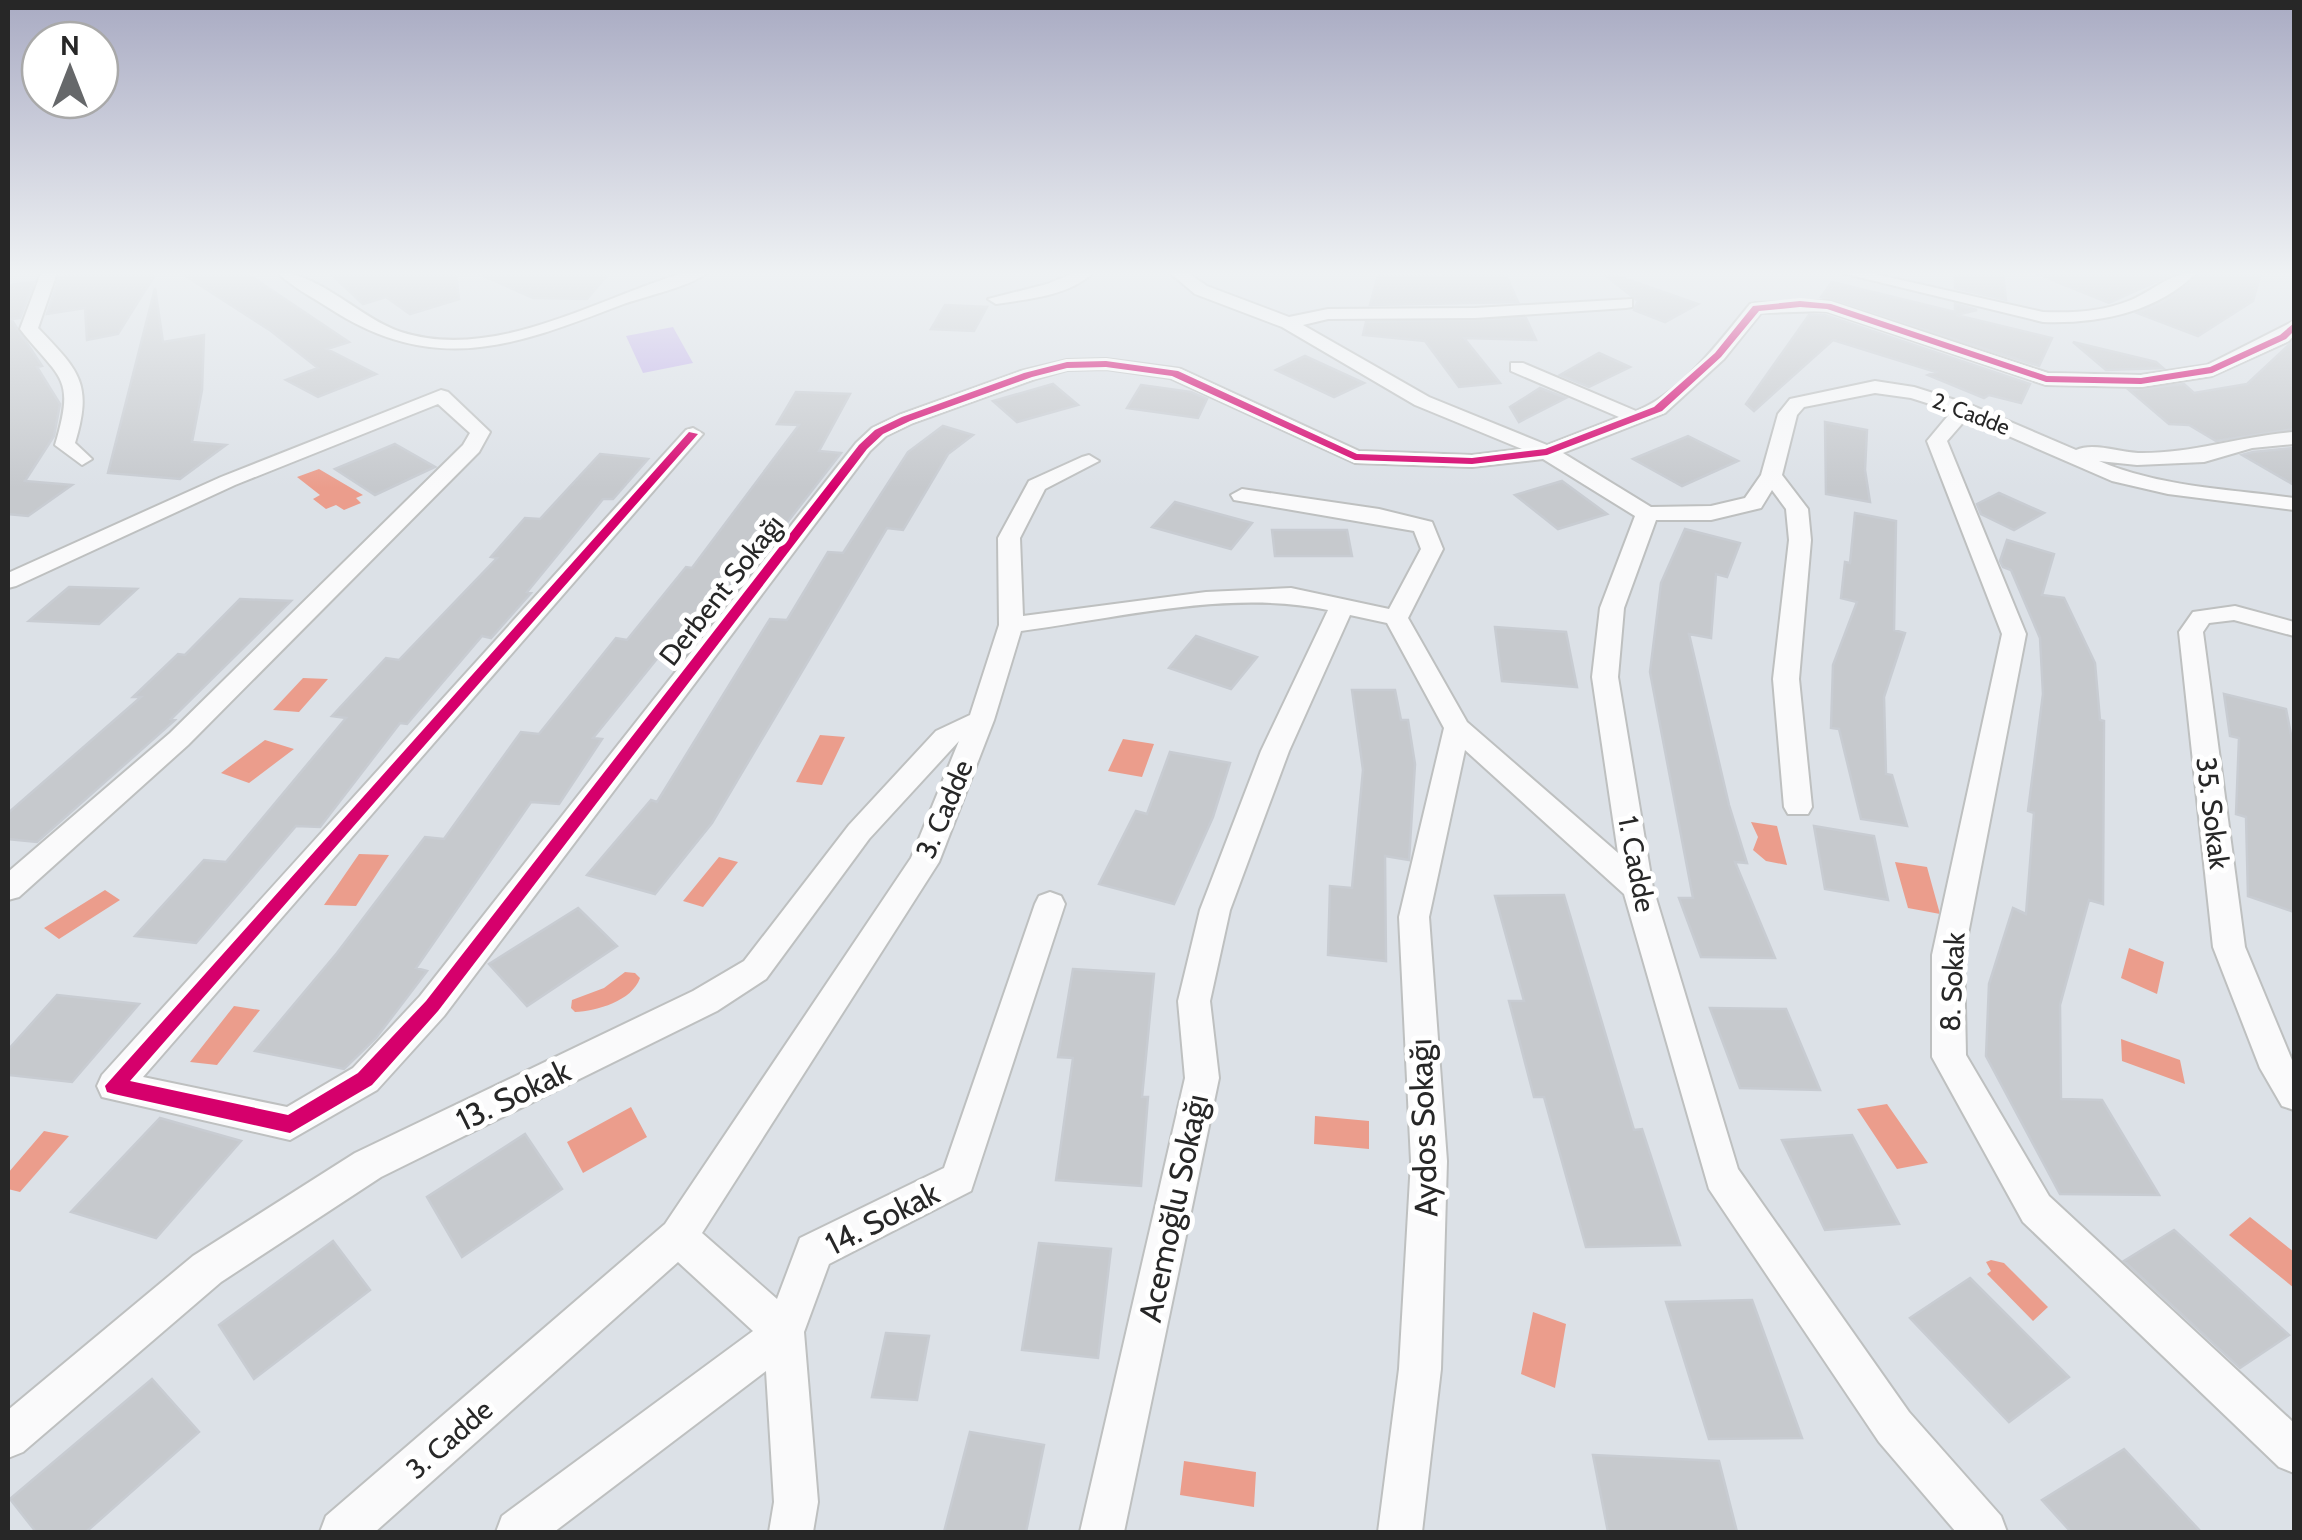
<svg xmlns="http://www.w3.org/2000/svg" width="2302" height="1540" font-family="Cabin,sans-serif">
  <rect width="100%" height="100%" fill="#dce1e7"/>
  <path fill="#c3b2ea" d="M673,327L693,363L643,373L626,336Z"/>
  <path fill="#eb9d8c" d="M319,469L363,495L356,498L361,503L344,510L336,505L326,509L313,499L320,495L297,477Z
    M303,678L328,679L299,712L273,710Z
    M820,735L845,737L822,785L796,782Z
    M1123,739L1154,744L1142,777L1108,771Z
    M265,740L294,749L249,783L221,773Z
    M1751,822L1777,826L1787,865L1766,861L1753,850L1758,837Z
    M359,854L389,855L356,906L324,905Z
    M719,857L738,862L703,907L683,901Z
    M1895,862L1927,867L1940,914L1908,908Z
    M105,890L120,900L59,939L44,928Z
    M2129,948L2164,962L2157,994L2121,978Z
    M625,972L635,973L640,978C632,1001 597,1011 575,1012L571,1008L572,1000L604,988Z
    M234,1006L260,1010L217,1065L190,1062Z
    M2121,1039L2180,1060L2185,1084L2122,1061Z
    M1887,1104L1928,1163L1897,1169L1857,1109Z
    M631,1107L647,1137L583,1173L567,1142Z
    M1315,1116L1369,1121V1149L1314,1144Z
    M44,1131L69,1136L20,1192L8,1189V1173Z
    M2250,1217L2294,1252V1288L2229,1235Z
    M1991,1260L2004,1263L2048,1307L2033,1321L1987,1274L1991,1271L1986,1262Z
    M1533,1312L1566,1324L1555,1388L1521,1374Z
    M1184,1461L1256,1472L1254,1507L1180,1495Z"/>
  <path fill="#c6c9cd" stroke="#c8ccd2" stroke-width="2.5" d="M80,273H156L118,334L87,340L85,308L47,314L59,278Z
    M181,273H246L349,342L327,349L376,374L318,397L286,380L318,368L271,331Z
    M330,273H456L459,299L410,314L386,297L363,304Z
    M477,273H609L587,299L533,298Z
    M1441,273H1505L1518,302L1370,305L1378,275L1443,277Z
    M1608,273H1609L1698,304L1665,322L1634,310L1638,301L1606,276Z
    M1955,273H2003L2006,300L1955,288Z
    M2035,273H2175L2109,303Z
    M2200,273H2261L2253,301L2198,336L2137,313L2165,301Z
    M34,282L20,318L11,319L42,366L37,367L60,404L54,436L25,481L72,485L28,516L8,514V285Z
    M1832,282L1955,312V304L1977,310L1956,315L2052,338L2039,366L1821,297Z
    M155,288L163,342L204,335L202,390L192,442L226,445L180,479L108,473Z
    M945,305L987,307L974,331L931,329Z
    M1809,315H1825L2030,384L2021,403L1989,395L1984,398L1928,375L1936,372L1833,340L1754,411L1746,404Z
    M1526,318L1536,340L1464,338L1500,383L1459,387L1425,341L1363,335L1366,322Z
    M2294,340V429L2216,441L2189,425L2169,424L2129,390L2184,384L2194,393L2247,384Z
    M2073,342L2156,362L2163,368L2106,370Z
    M1599,353L1630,367L1589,387L1560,375Z
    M1305,356L1364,383L1334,397L1276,370Z
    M1053,384L1078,405L1017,422L993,401Z
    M1141,385L1191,392L1207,399L1198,418L1127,408Z
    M1540,388L1566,398L1519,422L1510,407Z
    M796,392L850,394L819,451L841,453L706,627L685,624L593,738L602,739L559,804L531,802L416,968L427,971L376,1038L344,1069L255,1051L337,953L425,837L444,839L521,732L539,734L616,638L627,640L686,567L692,568L799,425L777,424Z
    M1825,422L1867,430L1865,470L1870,502L1826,494Z
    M943,426L973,435L948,454L903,530L887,528L712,823L655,894L587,875L651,800L657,802L770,619L787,620L828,552L843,553L908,452Z
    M1688,436L1738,461L1682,486L1633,459Z
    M395,444L435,467L375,495L335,469Z
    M2294,448V485L2242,455L2253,452Z
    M600,454L648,459L613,499H603L527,592L531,593L491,638L482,636L407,724L400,723L320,827L296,826L196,943L135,936L204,860L226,862L346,718L332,716L386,658L399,660L497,558L491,557L525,518L540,519Z
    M1562,481L1607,514L1558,529L1515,495Z
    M1999,493L2044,513L2014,530L1981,514L1977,504Z
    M1175,502L1252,523L1231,549L1152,527Z
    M1855,513L1896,521L1894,630L1905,633L1884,697L1886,774L1892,775L1907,826L1861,819L1839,729L1831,728L1833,665L1857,602L1841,598L1845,562L1850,563Z
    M1685,529L1740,543L1727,577L1716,574L1711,638L1689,634L1729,805L1747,863L1735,862L1775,958L1701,957L1679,898H1693L1650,672L1661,583Z
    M1272,530H1347L1352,556H1275Z
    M2007,540L2054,554L2042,595L2064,598L2095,663L2100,720L2104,721L2103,904L2089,900L2060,1005L2061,1099L2102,1100L2159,1195L2060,1194L1986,1056L1989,984L2013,908L2026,914L2034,813L2028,811L2043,694L2040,638L2011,570L2003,567L2000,561Z
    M69,587L137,589L99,624L29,621Z
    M240,599L291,601L171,719L175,720L37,842L8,839V813L141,697H133L178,654L185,655Z
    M1495,627L1566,632L1577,687L1502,681Z
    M1196,636L1257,657L1231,689L1169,668Z
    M1352,690H1395L1401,720H1408L1415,764L1409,860L1385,856L1386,961L1328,955L1330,886L1352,888L1363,770Z
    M2224,694L2286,709L2294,750V912L2248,896L2246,817L2236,814L2239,738L2230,736Z
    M1170,752L1230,763L1213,817L1174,904L1099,884L1136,811L1147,814Z
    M1814,826L1874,836L1888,900L1825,889Z
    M1564,895L1634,1130L1642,1129L1680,1245L1586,1247L1544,1097H1534L1509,1001H1524L1495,896Z
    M578,908L617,946L527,1006L489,964Z
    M1073,969L1154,974L1142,1097H1148L1141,1186L1056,1180L1073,1058L1058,1057Z
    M57,995L139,1004L72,1082L8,1075V1050Z
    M1710,1008L1786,1009L1820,1090L1740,1088Z
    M160,1118L241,1141L156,1238L71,1212Z
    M525,1134L562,1189L462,1257L427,1197Z
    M1852,1135L1899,1224L1825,1230L1782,1140Z
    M2174,1230L2289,1335L2240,1368L2124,1261Z
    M333,1241L370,1290L254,1379L219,1325Z
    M1039,1243L1111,1249L1098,1358L1022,1350Z
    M1970,1278L2069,1377L2009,1422L1910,1318Z
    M1752,1300L1802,1438L1709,1439L1666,1302Z
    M886,1333L929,1336L917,1400L872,1397Z
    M152,1379L199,1432L86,1532H36L10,1499Z
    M970,1432L1044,1445L1026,1532H944Z
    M2124,1449L2201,1532H2071L2042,1500Z
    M1593,1455L1719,1461L1737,1532H1608Z"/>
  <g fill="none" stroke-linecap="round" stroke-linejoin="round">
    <g stroke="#bec0c0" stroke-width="4">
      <path id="minor" d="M41,273H57L38,328C79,371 93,383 75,443L92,459L82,465L55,445C76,375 60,380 20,329Z
        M278,273C317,271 361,319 401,332C494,362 596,299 683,273H707C689,287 645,296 621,305C512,347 434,376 329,308C312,297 292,287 278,273Z
        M1074,273H1093C1068,296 1028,299 996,304L988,299L1047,284Z
        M1170,273H1188L1207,286L1289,317L1328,309L1475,308L1632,299V307L1626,308L1475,318L1328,319L1303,325L1429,397L1547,445L1619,417L1511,371V363H1523L1636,411C1682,393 1719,342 1750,304L1756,303L1828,301L2048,373L2141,375L2207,365L2294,321V335L2289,341L2212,376L2141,387L2046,385L1826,311L1761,313L1724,359L1665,413L1563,453L1651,507L1711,506L1745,498L1761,475L1778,414L1790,399L1875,381L1914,387L1971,405L2076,450C2093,442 2118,452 2138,453C2192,454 2241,436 2294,432V444L2252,448L2204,462L2137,465L2099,461C2160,487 2229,489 2294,498V510L2168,494L2112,481L1967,418L1947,441L2026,634L1964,955L1966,1055L2049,1196L2294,1423V1473L2279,1467L2023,1222L1932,1057V955L2002,634L1927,441L1952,411L1911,398L1875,393L1804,407L1797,415L1782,475L1808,509L1811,540L1799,679L1812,807L1808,814H1788L1784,807L1773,679L1789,540L1786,509L1772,490L1761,508L1711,520H1656L1624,608L1618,677L1653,888L1738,1169L1909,1412L2001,1516L2007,1532H1956L1879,1442L1709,1189L1624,894L1465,750L1429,917L1447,1161L1441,1369L1422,1532H1378L1399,1369L1411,1161L1399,917L1444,728L1387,623L1350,615L1289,751L1230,910L1210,1001L1219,1078L1124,1532H1080L1185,1078L1178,1001L1200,910L1261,751L1328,610C1230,589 1120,618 1021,631L994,720L939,862L702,1233L777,1299L800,1238L944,1168L1035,904L1039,896L1050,892L1061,896L1065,904L971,1191L829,1264L804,1332L818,1502L813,1532H769L774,1502L766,1371L554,1532H496L502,1516L753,1331L678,1262L375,1532H320L326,1516L665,1224L911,858L959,741L869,839L766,979L717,1011L381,1177L221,1282L23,1452L8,1458V1410L193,1256L355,1153L693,991L744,961L849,825L936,731L970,715L999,625L998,538L1029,481L1082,457L1089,455L1099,461L1045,489L1020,538L1023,616L1206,592L1291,588L1389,609L1421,549L1414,531L1234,500L1231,495L1242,489L1379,509L1432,522L1443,549L1408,618L1467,722L1618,853L1592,677L1600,608L1635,516L1543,459L1472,467L1355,463L1170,378L1106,369L1067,370L1035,379L913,423L886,436L870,451L444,1016L377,1090L290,1140L102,1097L97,1086L102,1075L686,430L693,428L703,434L143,1077L287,1107L353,1068L420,996L856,443L872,428L899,415L1021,371L1067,360L1106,359L1181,369L1359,451L1472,455L1522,449L1415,405L1282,327L1195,294Z
        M1842,273H1870L2043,312C2073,313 2102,312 2131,300C2154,290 2171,272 2196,273C2157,313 2096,324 2043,322Z
        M441,390L448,392L490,432L479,452L188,745L19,897L8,900V872L170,733L463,445L470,433L438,404L235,485L16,586L8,588V573L221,477Z
        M2235,606L2294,622V636L2234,620L2209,623L2203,632L2245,947L2294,1065V1110L2282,1106L2260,1068L2213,947L2179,632L2193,612Z"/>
    </g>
    <use href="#minor" fill="#fafafb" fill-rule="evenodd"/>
    <g stroke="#fff" stroke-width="6">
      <path id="cycleway" d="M1800,301L1831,304L2047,376L2141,378L2210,367L2280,335L2294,323V331L2286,339L2212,373L2141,384L2046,382L1827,309L1800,307L1759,311L1721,357L1662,411L1547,455L1472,464L1355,460L1172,376L1106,367L1067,368L1032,377L910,421L883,434L867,449L438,1011L372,1085L290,1133L114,1094L107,1092L105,1086L689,432L698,434L130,1081L288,1115L358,1073L426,1001L859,445L875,430L902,417L1024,373L1067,362L1106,361L1178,371L1357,454L1472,458L1545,449L1654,407L1715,353L1753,306Z"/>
    </g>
    <use href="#cycleway" fill="#d6006c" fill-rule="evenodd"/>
  </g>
  <linearGradient id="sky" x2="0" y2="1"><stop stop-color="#a9abc3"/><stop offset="0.56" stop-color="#eff2f4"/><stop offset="1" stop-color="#eff2f4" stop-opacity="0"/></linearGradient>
  <rect width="2302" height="488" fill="url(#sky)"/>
  <g text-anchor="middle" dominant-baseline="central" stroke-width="10" stroke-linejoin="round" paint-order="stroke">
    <g font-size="22" fill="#272727" stroke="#fff">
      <text transform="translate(1971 414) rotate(21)">2. Cadde</text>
    </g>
    <g font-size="28" fill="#272727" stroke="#fff">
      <text transform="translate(721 590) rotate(-52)">Derbent Sokağı</text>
      <text transform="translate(944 809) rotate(-67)">3. Cadde</text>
      <text transform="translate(2213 813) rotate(83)">35. Sokak</text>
      <text transform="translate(1637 864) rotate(79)">1. Cadde</text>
      <text transform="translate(1952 982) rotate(-87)">8. Sokak</text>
      <text transform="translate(449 1439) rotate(-41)">3. Cadde</text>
    </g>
    <g font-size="32" fill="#272727" stroke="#fff">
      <text transform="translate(513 1095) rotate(-26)">13. Sokak</text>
      <text transform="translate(1423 1128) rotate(-92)">Aydos Sokağı</text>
      <text transform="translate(1173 1208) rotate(-78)">Acemoğlu Sokağı</text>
      <text transform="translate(882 1218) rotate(-27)">14. Sokak</text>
    </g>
  </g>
  <rect width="2302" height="1540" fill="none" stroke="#272727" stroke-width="20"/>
  <g transform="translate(70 70)"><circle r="48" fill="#ffffff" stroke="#a9a9a9" stroke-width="2.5"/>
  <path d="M0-8L18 38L0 25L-18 38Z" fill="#66686a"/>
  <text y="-15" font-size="28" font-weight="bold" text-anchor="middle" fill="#272727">N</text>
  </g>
</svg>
